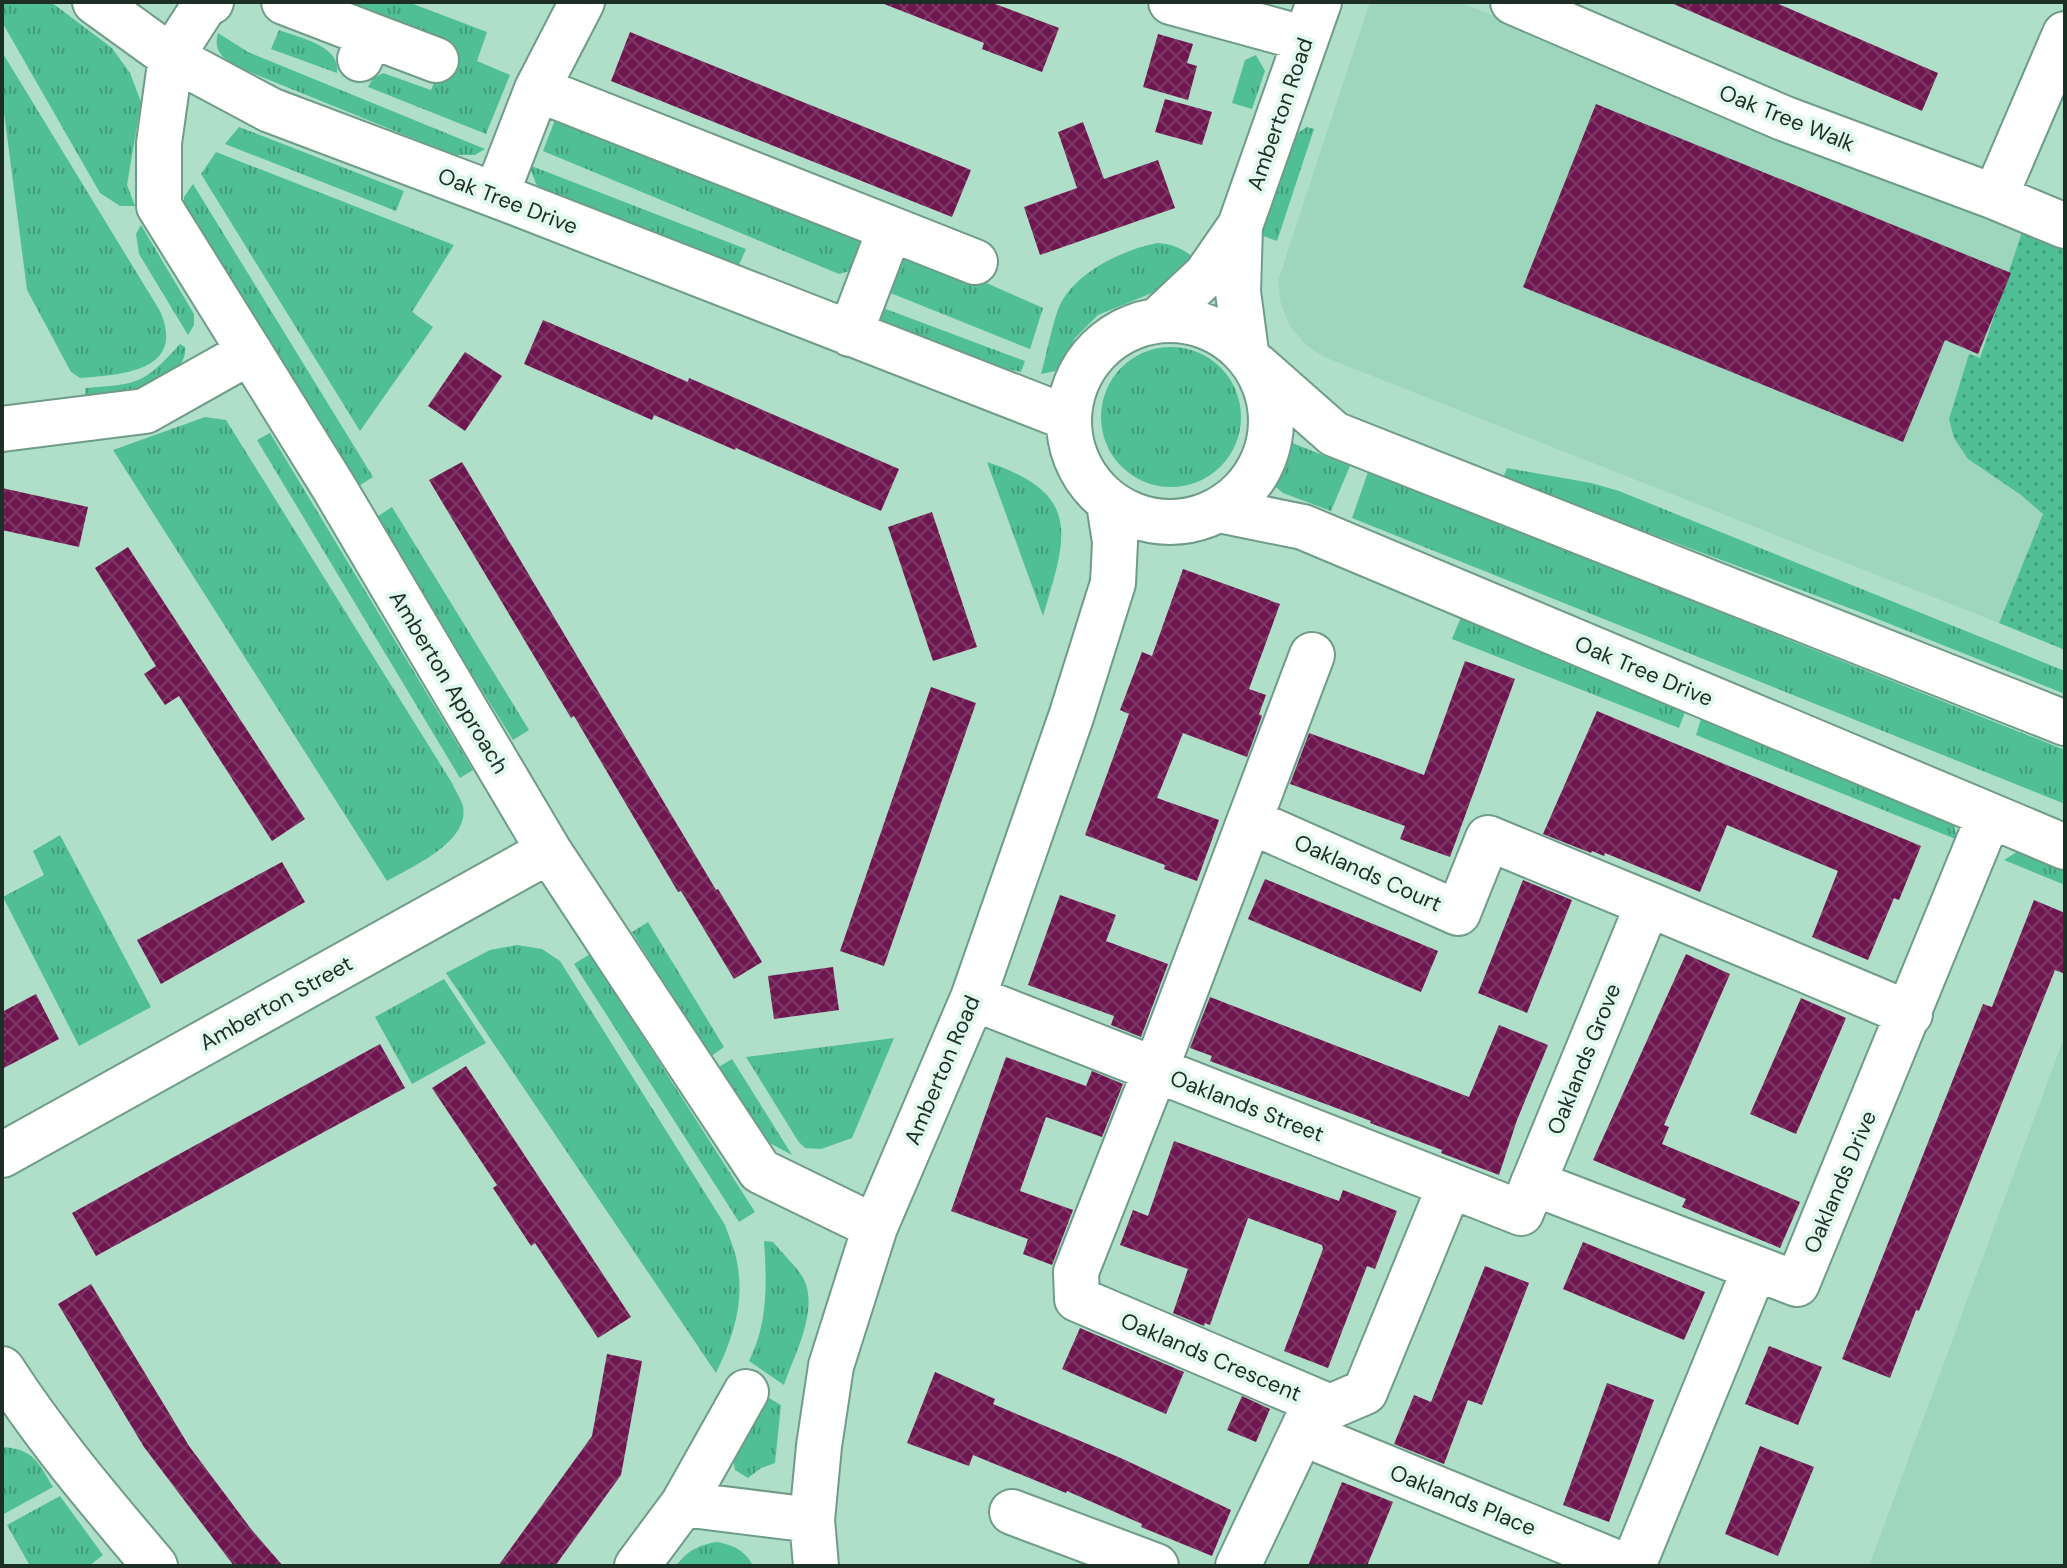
<svg xmlns="http://www.w3.org/2000/svg" width="2067" height="1568" font-family="'DM Sans',sans-serif">
  <defs>
    <pattern id="grass-tufts" width="24" height="20" patternUnits="userSpaceOnUse" patternTransform="scale(2)"><rect width="24" height="20" fill="#50bf96"/><path d="M3 7l-1-3M5 7V3M7 7l1-3M15 17l-1-3M17 17v-4M19 17l1-3" fill="none" stroke="#429c7a"/></pattern>
    <pattern id="park-dots" width="8" height="8" patternUnits="userSpaceOnUse" patternTransform="scale(2)"><rect width="8" height="8" fill="#50bf96"/><path d="M2 2h.1M6 6h.1" fill="none" stroke="#429c7a" stroke-width="1.8" stroke-linecap="round"/></pattern>
    <pattern id="building-cross-hatch" width="8" height="8" patternUnits="userSpaceOnUse" patternTransform="scale(2)"><rect width="8" height="8" fill="#6d164f"/><path d="M0 0l8 8M0 8l8-8" fill="none" stroke="#7d3865"/></pattern>
  </defs>
  <rect width="100%" height="100%" fill="#afdec9"/>
  <path fill="#9dd6bd" d="M1370,2H1459L2022,232L1979,358L1969,355L1949,419L1968,459L2021,495L2043,514L1999,623L1324,357L1305,344L1290,326L1281,304L1278,281Z
    M2065,1035V1566H1869L1876,1547Z"/>
  <path fill="url(#grass-tufts)" d="M2,2H51L112,48L130,73L141,102L127,185L135,206H120L100,193L2,22Z
    M349,2H408L487,32L477,61L510,75L486,134L368,87L373,78L383,73L431,90L451,42Z
    M279,30C299,38 341,45 337,73L271,49Z
    M218,33L248,52L485,149L475,155H454L250,72C232,63 211,57 218,33Z
    M2,52L160,311C187,372 120,375 80,378L71,372L27,290L2,97Z
    M1256,55L1265,71L1252,109L1232,103L1245,60Z
    M558,112L864,236L850,271L839,274L543,151Z
    M239,127L404,191L396,211L225,144Z
    M1307,127L1314,129L1277,241L1261,235L1296,134Z
    M216,152L454,245L412,312L433,327L360,431L201,174Z
    M529,165L746,249L738,267L544,191L536,184Z
    M193,184L373,477L357,487L183,207L184,197Z
    M141,225L194,314V325L188,335L139,254L136,234Z
    M1157,243C1173,244 1182,248 1194,258L1175,278L1152,293L1098,315L1075,338L1062,366L1056,371L1041,374C1047,353 1051,328 1059,307C1074,273 1122,250 1157,243Z
    M901,245L1043,308L1030,349L888,292Z
    M875,305L1025,361L1021,372L962,359L872,321Z
    M180,344L185,347C188,366 161,387 144,392C127,397 104,396 86,398L85,388C138,384 143,385 180,344Z
    M1101 417a70 70 0 1 1 140 0a70 70 0 1 1-140 0Z
    M205,417L226,420L452,783C455,790 461,799 463,806C470,842 411,867 387,881L113,450Z
    M270,433L473,770L460,778L257,440Z
    M1285,440L1350,466L1331,511L1283,493L1270,482Z
    M987,462C1083,494 1067,535 1043,616Z
    M1507,468L1591,483L1619,491L2065,671V694L1865,614L1503,478Z
    M1368,472L2065,750V804L1352,518Z
    M392,507L529,730L513,740L375,518Z
    M1461,617L1687,707L1679,728L1452,639Z
    M1702,716L1951,817L1958,840L1696,735Z
    M60,835L151,1007L79,1046L3,897L44,875L33,851Z
    M2023,848L2065,865V885L2004,860Z
    M648,922L724,1047L710,1057L632,932Z
    M517,945L542,949L560,961L725,1225C729,1237 735,1249 737,1262C745,1303 733,1337 716,1373L446,973L490,950Z
    M590,954L755,1212L739,1222L574,964Z
    M444,979L486,1043L412,1084L375,1017Z
    M894,1038L852,1138L821,1149L805,1148L798,1141L746,1057Z
    M732,1059L792,1155L766,1141L717,1068Z
    M764,1241L773,1242C782,1253 794,1264 802,1276C821,1307 794,1355 784,1385L749,1361C768,1323 767,1283 764,1241Z
    M769,1398L781,1405L775,1463L761,1468L748,1478L735,1470L732,1453Z
    M2,1447C34,1449 38,1462 53,1487L2,1515Z
    M60,1496L103,1555L89,1566H30L7,1525Z
    M717,1542C733,1545 745,1550 753,1566H676C687,1551 698,1545 717,1542Z"/>
  <path fill="url(#park-dots)" d="M2022,232L2065,250V650L1999,623L2043,514L2021,495L1968,459L1954,438L1949,419L1969,354L1980,358Z"/>
  <path fill="url(#building-cross-hatch)" d="M884,2H990L1059,28L1042,72L982,49L984,43L884,4Z
    M1669,2H1774L1938,73L1922,111Z
    M630,32L971,170L952,217L611,81Z
    M1158,34L1193,44L1187,63L1197,66L1188,100L1143,87Z
    M1165,99L1212,112L1202,145L1155,132Z
    M1596,104L2011,273L1978,354L1945,340L1903,442L1523,287Z
    M1083,122L1104,179L1158,160L1175,208L1040,255L1024,207L1077,188L1058,132Z
    M543,320L688,382L689,378L899,469L881,511L736,448L735,450L654,415L652,420L524,364Z
    M465,352L502,376L465,431L428,406Z
    M462,462L716,890L718,889L762,962L734,979L681,891L678,892L574,716L571,718L429,480Z
    M2,488L88,507L79,547L2,530Z
    M932,512L977,647L933,661L888,527Z
    M128,547L305,819L272,841L179,696L165,705L144,674L156,666L95,568Z
    M1183,569L1280,604L1249,689L1266,695L1259,714L1262,716L1247,757L1183,733L1157,798L1219,820L1197,881L1164,869L1165,865L1085,835L1129,714L1120,710L1142,652L1152,656Z
    M1465,661L1515,679L1450,857L1400,839L1405,826L1290,784L1309,733L1424,775Z
    M931,687L976,703L884,966L840,951Z
    M1597,711L1921,846L1899,900L1894,898L1868,960L1812,937L1838,871L1727,825L1700,892L1605,853L1604,856L1592,851L1591,853L1543,834Z
    M282,862L305,902L161,984L137,940Z
    M1265,879L1438,951L1421,992L1248,919Z
    M1523,880L1572,900L1527,1013L1478,993Z
    M1060,895L1116,915L1106,941L1168,964L1141,1037L1111,1025L1114,1016L1028,985Z
    M2034,900L2065,913V974L2055,970L1919,1311L1916,1310L1890,1378L1842,1359L1983,1004L1992,1007Z
    M1686,954L1730,974L1664,1125L1669,1127L1662,1144L1800,1202L1780,1248L1682,1207L1686,1199L1593,1160Z
    M833,967L839,1010L774,1019L768,976Z
    M36,994L59,1039L2,1069V1012Z
    M1210,997L1469,1097L1499,1025L1548,1045L1517,1120L1499,1175L1441,1153L1442,1150L1370,1123L1371,1121L1210,1061L1212,1056L1190,1048Z
    M1801,998L1846,1018L1796,1134L1750,1114Z
    M380,1044L405,1088L96,1256L72,1213Z
    M1006,1057L1086,1086L1092,1071L1123,1084L1102,1137L1046,1117L1020,1191L1073,1210L1052,1265L1023,1254L1028,1239L951,1211Z
    M466,1066L631,1317L598,1338L535,1243L531,1246L493,1188L497,1185L432,1088Z
    M1174,1141L1339,1201L1343,1190L1397,1211L1375,1269L1367,1266L1328,1368L1284,1351L1323,1249L1322,1245L1248,1218L1210,1325L1205,1323L1204,1326L1173,1313L1188,1269L1120,1245L1133,1210L1148,1216Z
    M1583,1242L1705,1292L1684,1340L1563,1289Z
    M1485,1266L1529,1283L1482,1405L1468,1400L1444,1464L1394,1444L1414,1395L1431,1402Z
    M91,1284L189,1446L251,1529L283,1566H234L144,1447L58,1304Z
    M1080,1328L1184,1372L1166,1414L1062,1369Z
    M1769,1346L1822,1367L1798,1425L1745,1404Z
    M607,1354L642,1361L621,1475L555,1566H498L592,1436Z
    M935,1372L995,1399L993,1404L1123,1459L1231,1510L1212,1556L1141,1527L1142,1524L1067,1491L1066,1493L973,1455L969,1466L907,1443Z
    M1607,1383L1654,1400L1609,1522L1563,1505Z
    M1242,1396L1270,1409L1256,1442L1227,1430Z
    M1760,1446L1814,1467L1778,1556L1725,1534Z
    M1342,1482L1393,1502L1367,1566H1308Z"/>
  <g fill="none" stroke-linecap="round" stroke-linejoin="round">
    <g stroke="#6f9c88" stroke-width="48">
      <path id="minor" d="M95,2L171,57L270,110L519,204L1068,418
        M211,2L204,6L171,57L159,143V206L333,486L549,851L760,1171L875,1227
        M284,2L370,35
        M1171,2L1306,39
        M1513,2L1783,118L1995,197L2065,226
        M360,59L370,35L436,60
        M537,89L975,262
        M496,195L537,89L582,2
        M1995,197L2065,34
        M1240,226L1238,292L1246,352
        M1159,319L1206,275L1240,226L1319,2
        M1069 421a101 101 0 1 1 202 0a101 101 0 1 1-202 0Z
        M850,334L890,229
        M1257,366L1334,434L2065,723
        M2,429L145,411L250,352
        M1219,510L1303,527L2065,847
        M1312,655L1155,1071L1076,1272L1077,1299L1330,1407L1365,1392L1450,1185
        M1250,821L1458,913L1488,838L1648,904
        M973,998L1521,1213L1648,904L1910,1014
        M2,1155L549,851
        M1533,1183L1797,1284L1989,816
        M2,1369C47,1439 101,1502 155,1566
        M1302,1433L1625,1566
        M683,1504L812,1520
        M1012,1512L1156,1566
        M637,1566L683,1504L746,1392
        M816,1566L812,1520L819,1446L831,1366L875,1227L973,998L1071,717L1113,583L1115,542L1109,503
        M1238,1566L1314,1406
        M1633,1566L1755,1268"/>
    </g>
    <use href="#minor" stroke="#fff" stroke-width="44"/>
  </g>
  <g text-anchor="middle" dominant-baseline="central" stroke-width="8" stroke-linejoin="round" paint-order="stroke">
    <g font-size="22" fill="#1c2e26" stroke="#e1f9ee">
      <text transform="translate(1280 114) rotate(-71)">Amberton Road</text>
      <text transform="translate(1787 118) rotate(22)">Oak Tree Walk</text>
      <text transform="translate(508 201) rotate(21)">Oak Tree Drive</text>
      <text transform="translate(1644 671) rotate(23)">Oak Tree Drive</text>
      <text transform="translate(449 682) rotate(59)">Amberton Approach</text>
      <text transform="translate(1368 873) rotate(24)">Oaklands Court</text>
      <text transform="translate(276 1003) rotate(-29)">Amberton Street</text>
      <text transform="translate(1584 1059) rotate(-68)">Oaklands Grove</text>
      <text transform="translate(942 1070) rotate(-67)">Amberton Road</text>
      <text transform="translate(1247 1106) rotate(21)">Oaklands Street</text>
      <text transform="translate(1840 1182) rotate(-67)">Oaklands Drive</text>
      <text transform="translate(1211 1357) rotate(23)">Oaklands Crescent</text>
      <text transform="translate(1463 1500) rotate(22)">Oaklands Place</text>
    </g>
  </g>
  <rect width="2067" height="1568" fill="none" stroke="#1c2e26" stroke-width="8"/>
</svg>
